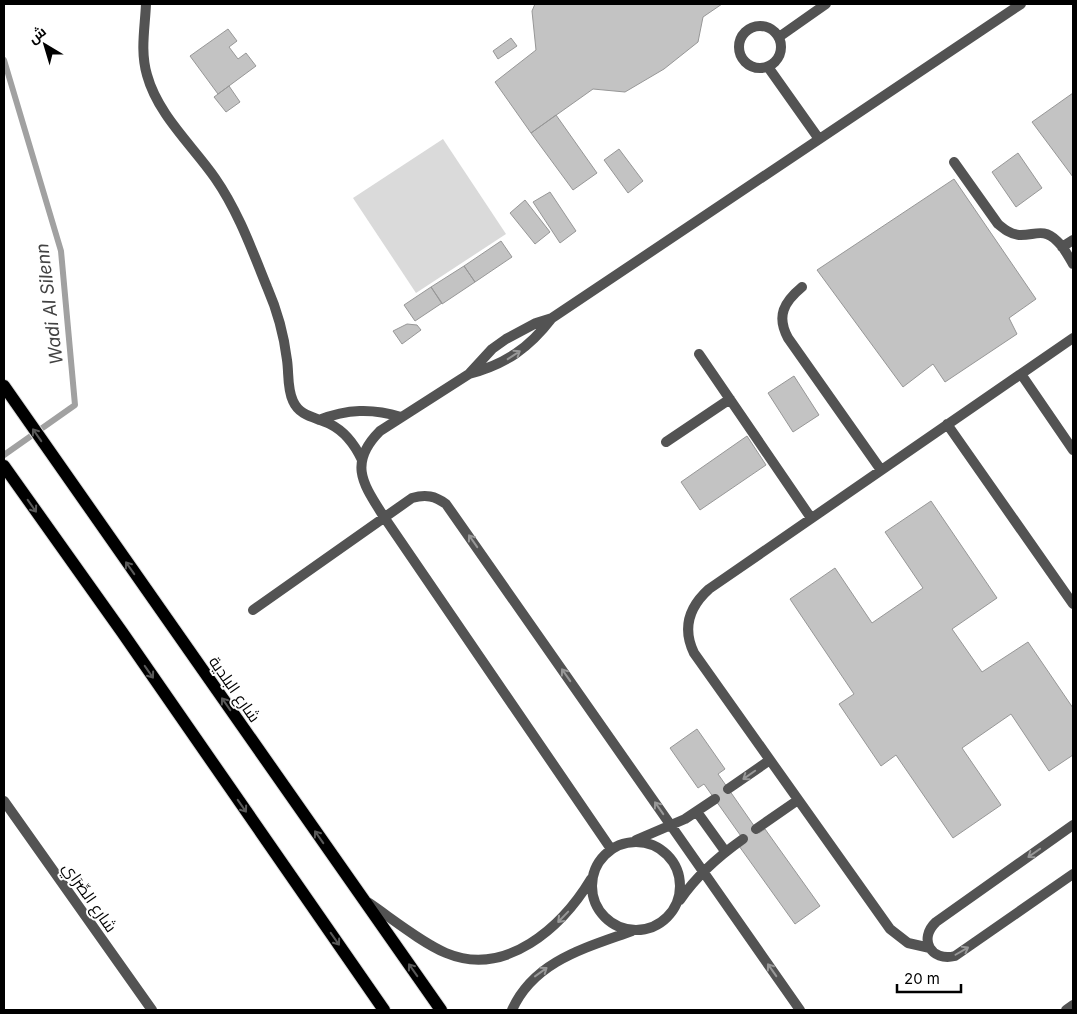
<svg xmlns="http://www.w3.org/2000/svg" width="1077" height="1014" font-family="Inter,Cairo,sans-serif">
  <rect width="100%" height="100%" fill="#fff"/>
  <path fill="#dadada" d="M443,139L506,234L416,293L353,198Z"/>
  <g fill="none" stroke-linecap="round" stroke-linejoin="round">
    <path stroke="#a1a1a1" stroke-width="6" d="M4,60L61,251L75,405L4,455"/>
  </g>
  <path fill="#c3c3c3" stroke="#979797" d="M535,4H722L703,17L698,42L664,69L625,92L593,89L531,133L495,82L536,50L532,11Z
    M228,29L237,41L229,47L238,59L246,53L256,66L218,94L190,56Z
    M511,38L517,46L498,59L493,51Z
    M229,86L240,102L226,112L214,97Z
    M1073,93V177L1032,122Z
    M556,115L597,173L573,190L531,133Z
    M619,149L643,181L628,193L604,160Z
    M1018,153L1042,188L1016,207L992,172Z
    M954,179L1036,299L1009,318L1017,334L945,382L933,364L903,387L817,270Z
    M550,192L576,231L560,243L533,202Z
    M525,200L550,232L535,244L510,213Z
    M501,241L512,257L475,282L464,266Z
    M464,266L475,282L442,304L431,287Z
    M431,287L442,303L415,321L404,305Z
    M407,324L417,325L421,330L402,344L393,331Z
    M794,376L819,415L793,432L768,393Z
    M747,436L766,465L700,510L681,482Z
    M931,501L997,598L952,629L982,672L1028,642L1073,708V755L1049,771L1011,714L962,748L1001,805L953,838L896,755L881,766L839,704L854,694L790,599L835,568L872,623L923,588L885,532Z
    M697,729L725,769L718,774L759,833L765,829L820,906L795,924L739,846L743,839L704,784L698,788L670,748Z"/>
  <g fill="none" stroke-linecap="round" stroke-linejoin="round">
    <g stroke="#dbdbdb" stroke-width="14">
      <path id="primary" d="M4,386L441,1010
        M4,466L122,632L384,1010"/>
    </g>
    <path stroke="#535353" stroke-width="10" d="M146,4C145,28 140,51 147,75C158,115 192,145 215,178C238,211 252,250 267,287C277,310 284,335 287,360C289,373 287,389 293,401C300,417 316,417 330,424C346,432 355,445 362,460
      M739 47a21 21 0 1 1 42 0a21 21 0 1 1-42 0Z
      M779,37L826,4
      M768,67L819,139
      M954,162L998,224C1004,229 1010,234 1019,235C1034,236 1043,227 1057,241C1064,247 1068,256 1073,264
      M1062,247L1073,240
      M802,287C784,302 776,316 788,338L881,470
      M699,354L811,518
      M469,374C506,364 529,348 552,318
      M1021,374L1073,450
      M319,420C347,409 372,408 401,417
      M947,424L1073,604
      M666,442L730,399
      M253,610L412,498C426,494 435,496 446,504L800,1010
      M728,789L770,760
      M697,812L725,851
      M1073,825L936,922C918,939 931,962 955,956L1073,874
      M756,829L798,800
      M636,840L685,819L715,799
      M592 886a44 44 0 1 1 88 0a44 44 0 1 1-88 0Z
      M611,849L384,517C364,485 347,464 380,431L469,374L492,349L506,339L536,323L552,318L1021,4
      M680,900C697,875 719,856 743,839
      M369,903C391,918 422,943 446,953C506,978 562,927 591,879
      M930,948L908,943L890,929L694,653C682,628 689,607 709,589L1073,338
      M512,1010C534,961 585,948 632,931
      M1066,1010L1073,1005"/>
    <path stroke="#535353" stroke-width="10" d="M4,801L152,1010"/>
    <use href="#primary" stroke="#000" stroke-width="12"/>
  </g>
  <defs><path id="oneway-shaft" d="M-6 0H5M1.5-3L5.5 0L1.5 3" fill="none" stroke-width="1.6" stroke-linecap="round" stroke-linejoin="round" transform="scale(1.25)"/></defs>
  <g stroke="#989898">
    <use href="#oneway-shaft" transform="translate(514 355) rotate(-33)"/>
    <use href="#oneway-shaft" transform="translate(473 541) rotate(-125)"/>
    <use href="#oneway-shaft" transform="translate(566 675) rotate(-125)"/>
    <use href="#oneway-shaft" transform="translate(749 775) rotate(145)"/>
    <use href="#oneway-shaft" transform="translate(659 808) rotate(-125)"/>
    <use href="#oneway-shaft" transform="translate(1034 853) rotate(145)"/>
    <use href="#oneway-shaft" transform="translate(563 917) rotate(134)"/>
    <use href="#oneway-shaft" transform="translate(962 951) rotate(-30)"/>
    <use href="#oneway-shaft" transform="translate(772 970) rotate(-125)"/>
    <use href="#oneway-shaft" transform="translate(541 972) rotate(-36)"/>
  </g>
  <g stroke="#595959">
    <use href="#oneway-shaft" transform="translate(37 435) rotate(-125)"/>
    <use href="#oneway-shaft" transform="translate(32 506) rotate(55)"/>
    <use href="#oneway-shaft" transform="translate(130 568) rotate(-125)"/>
    <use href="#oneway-shaft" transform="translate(149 672) rotate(55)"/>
    <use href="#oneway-shaft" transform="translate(226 704) rotate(-125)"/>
    <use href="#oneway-shaft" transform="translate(242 806) rotate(55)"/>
    <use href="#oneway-shaft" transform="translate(319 837) rotate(-125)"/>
    <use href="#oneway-shaft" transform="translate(335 939) rotate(55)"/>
    <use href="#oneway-shaft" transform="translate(413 970) rotate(-125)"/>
  </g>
  <g text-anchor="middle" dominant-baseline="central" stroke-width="4" stroke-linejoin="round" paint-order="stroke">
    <g font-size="16" fill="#000" stroke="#fff">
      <text transform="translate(235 689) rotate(55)">شارع البلدية</text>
      <text transform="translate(90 897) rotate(55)">شارع الصِّرَاي</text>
    </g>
    <g font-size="18" font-style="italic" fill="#424242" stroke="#fff">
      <text transform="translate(49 304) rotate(-97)">Wadi Al Silenn</text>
    </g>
  </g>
  <rect width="1077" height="1014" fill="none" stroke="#000000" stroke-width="10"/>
  <g transform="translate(45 45) rotate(322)" stroke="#ffffff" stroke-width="4" paint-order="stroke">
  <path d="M0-4L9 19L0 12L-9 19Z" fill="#000000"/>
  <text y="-8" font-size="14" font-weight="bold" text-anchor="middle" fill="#000000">ش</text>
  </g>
  <path d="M897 984v8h64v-8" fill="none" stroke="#000000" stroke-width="2.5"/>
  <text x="904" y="984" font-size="15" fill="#000000" stroke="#ffffff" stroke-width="4" paint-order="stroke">20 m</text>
</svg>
